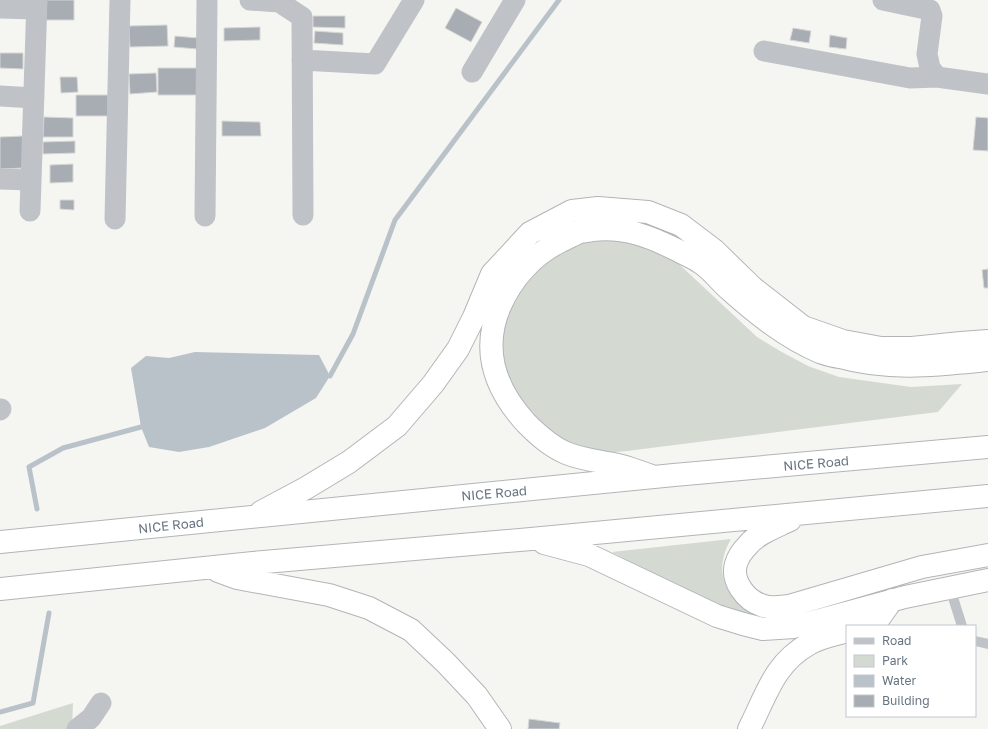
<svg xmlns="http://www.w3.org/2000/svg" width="988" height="729" font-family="'Golos Text',sans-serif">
  <rect width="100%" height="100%" fill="#f5f5f2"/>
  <path fill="#d4dad2" d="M606,240L627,241L662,253L680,265L757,337L780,351L808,366L839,377L911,387L962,384L938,412L627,451L604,453L587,451L540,429L509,385L502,361V330L505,315L532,271L562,250L584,243Z
    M731,539C728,545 725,550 724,556C717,578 731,600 749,611C754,614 761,616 766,619L745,617L688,593L612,552Z
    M73,703L72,729H0V726Z"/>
  <path fill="#b9c2c8" d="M195,352L319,355L330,376L316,398L265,428L209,447L179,452L149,447L141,427L131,368L146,356L169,358Z"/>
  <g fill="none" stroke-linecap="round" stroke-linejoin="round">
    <path stroke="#b9c2c8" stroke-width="5" d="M330,376L353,334L395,220L559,0
      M37,509L29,467L63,448L141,427
      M0,712L33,703L49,613"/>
  </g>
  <path fill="#a7adb3" stroke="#d7d7d5" d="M44,0H74V20H44Z
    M456,8L482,22L471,42L445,28Z
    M313,16H345V28L313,27Z
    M167,25L168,46L130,47L129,26Z
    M260,27V40L224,41V28Z
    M793,28L811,31L809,43L790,40Z
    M315,31L343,33V45L314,43Z
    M830,35L847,38L846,49L829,47Z
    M175,36L198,38L197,49L174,47Z
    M0,53H23V69L0,68Z
    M158,68H199V95H158Z
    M156,73L157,92L130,94L129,74Z
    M60,77H77L78,92L61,93Z
    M76,95H108V116H76Z
    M44,117L73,118V137H43Z
    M976,117L988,118V151L973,150Z
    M222,121L260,122L261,136H222Z
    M23,136L24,168L0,169V137Z
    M75,141V153L43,154V142Z
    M73,164V182L50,183V165Z
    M60,200H74V210L60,209Z
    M988,269V288H984L982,270Z
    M529,719L560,723L559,729H528Z"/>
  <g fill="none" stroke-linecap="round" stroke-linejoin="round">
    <g stroke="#b2b5b8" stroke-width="24">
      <path id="motorway" d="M649,475C639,472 628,467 618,465C600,461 583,460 566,453C550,446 538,435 526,423C495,389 481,350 500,306C512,278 534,254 561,241C568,238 574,234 580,232C584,231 588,231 592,230C625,226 651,237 679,251C686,255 694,258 701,263C712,270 721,283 731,291C758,315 787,338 820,352C826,354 833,356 840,357C889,371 938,365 988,360
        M261,512L306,488L349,462L397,426L433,384L458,349L474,317L492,274L530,233L572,211L598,208L648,212L681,225L714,250L753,288L803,327L843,341L881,348H912L961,343L988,341
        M790,520C776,527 758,533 748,545C743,550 738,557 736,564C731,581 746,600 761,605C770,609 779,607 789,606L922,567L988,555
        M0,542L674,475L988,447
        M544,543L589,555L717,616L743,624L763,629L794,627L905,597L988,580
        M218,571L237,578L329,595L369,608L411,630L446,663L477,696L500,729
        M0,589L253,563L531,539L988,496
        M861,626L877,621L892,600
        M749,729C766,696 774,663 809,644C820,637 835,635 847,631"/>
    </g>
    <path stroke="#bfc2c6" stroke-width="10" d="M950,588L962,626
      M975,641L988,644"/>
    <path stroke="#bfc2c6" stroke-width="21" d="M250,0L279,2L302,17L303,215
      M0,8L36,9
      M764,51L910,78L937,77L930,68L927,54L932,16L930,10L883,0
      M302,60L375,64L414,0
      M472,72L515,0
      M937,77L988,84
      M0,96L34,98
      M0,179L31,180
      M30,211L37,0
      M205,216L207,0
      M115,219L120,0
      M0,410L1,409
      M77,729L91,718L101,703"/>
    <use href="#motorway" stroke="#fff" stroke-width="22"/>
  </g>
  <g text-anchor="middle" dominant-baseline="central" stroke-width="4" stroke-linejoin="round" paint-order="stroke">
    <g font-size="13" fill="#677481" stroke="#fff">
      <text transform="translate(816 463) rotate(-5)">NICE Road</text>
      <text transform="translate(494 493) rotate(-5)">NICE Road</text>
      <text transform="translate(171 525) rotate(-6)">NICE Road</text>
    </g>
  </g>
  <rect x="846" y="625" width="130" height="92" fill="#ffffff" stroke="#c2c7cd"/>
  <rect x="854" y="638" width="20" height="6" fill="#bfc2c6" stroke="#c2c7cd"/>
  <text x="882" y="645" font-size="12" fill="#677481">Road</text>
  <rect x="854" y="655" width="20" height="12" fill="#d4dad2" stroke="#c2c7cd"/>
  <text x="882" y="665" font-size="12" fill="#677481">Park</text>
  <rect x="854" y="675" width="20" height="12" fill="#b9c2c8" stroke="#c2c7cd"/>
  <text x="882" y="685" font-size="12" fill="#677481">Water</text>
  <rect x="854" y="695" width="20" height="12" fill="#a7adb3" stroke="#c2c7cd"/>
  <text x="882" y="705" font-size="12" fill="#677481">Building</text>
</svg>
